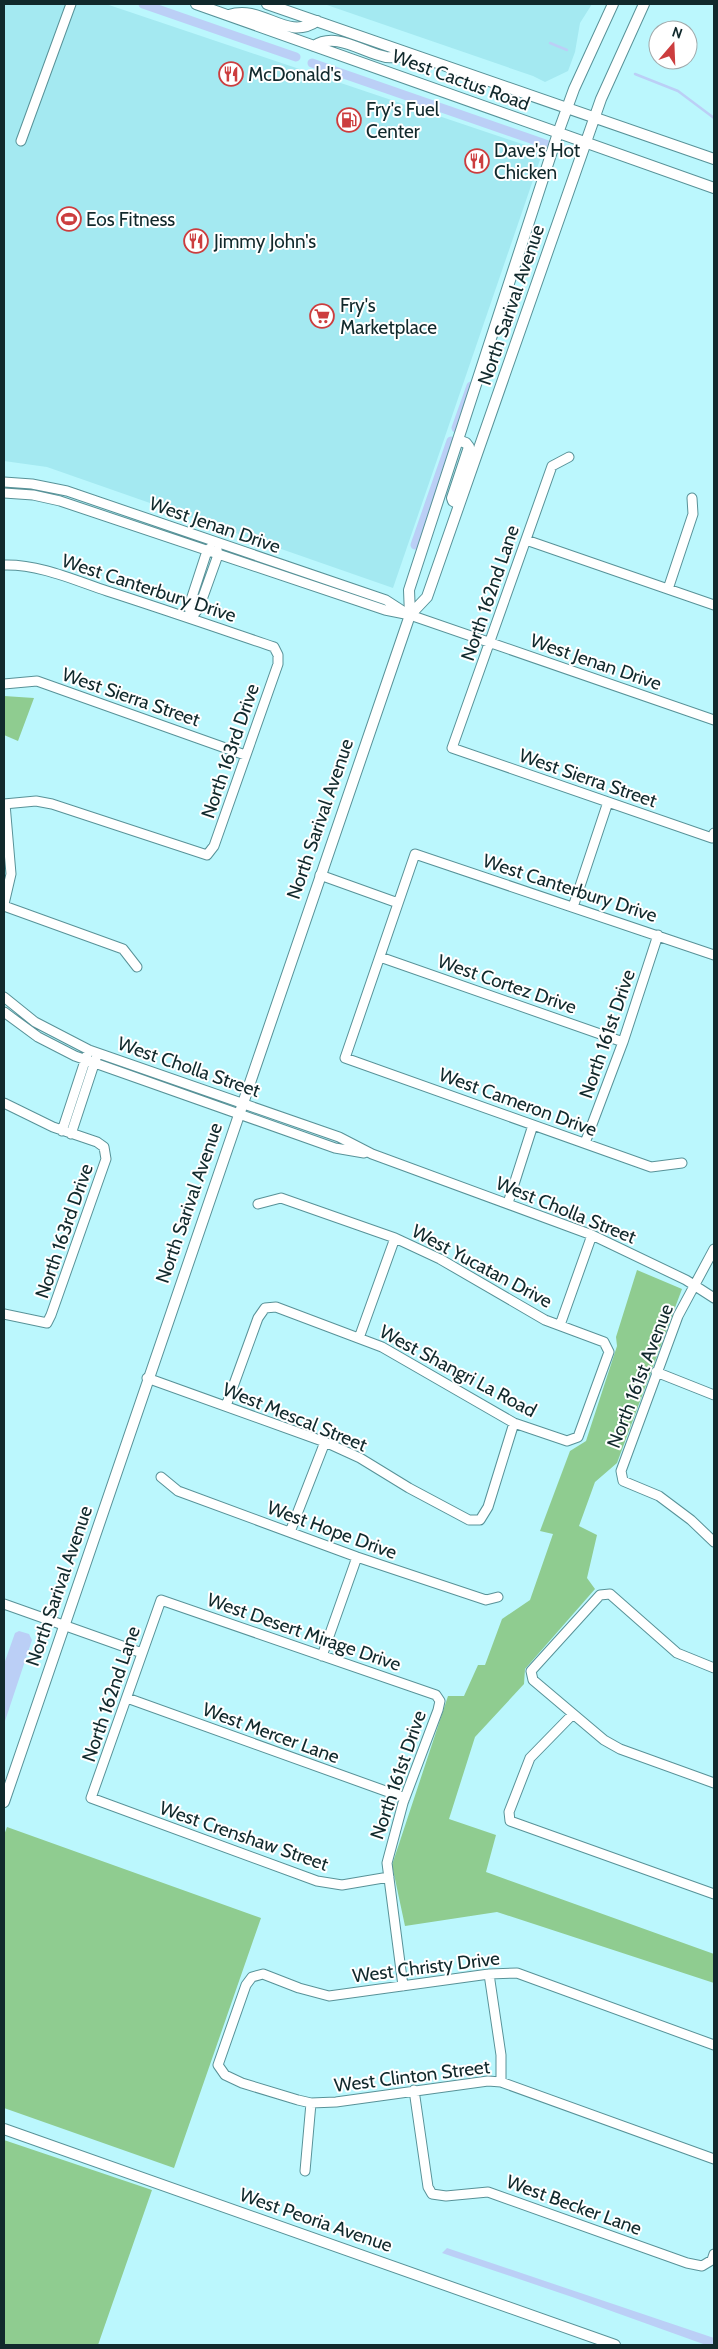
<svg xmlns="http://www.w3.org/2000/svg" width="718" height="2349" font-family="Cabin,sans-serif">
  <rect width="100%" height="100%" fill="#bbf7fd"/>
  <path fill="#a4e9f1" d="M4,4H106L543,151L393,588L47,467L4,461Z
    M324,4H592L580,23L575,52L568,71L545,82L533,76Z"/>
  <path fill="#8fcc90" d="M4,696L34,698L18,741L4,735Z
    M637,1270L682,1289L617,1463L595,1482L579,1526L597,1535L587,1578L595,1589L525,1669L524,1684L475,1737L449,1819L496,1835L486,1872L714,1954V1983L497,1912L405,1926L392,1865L448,1696H464L478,1665H485L502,1619L530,1600L553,1534L540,1531L570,1451L586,1441L617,1346L616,1337Z
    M7,1827L261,1918L174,2168L4,2108V1835Z
    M4,2140L152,2190L98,2345H4Z"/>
  <path fill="#bbcff6" d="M19,1631L29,1634L32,1640L4,1724V1664L15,1633Z
    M447,2248L714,2338V2345H706L575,2298L442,2253Z"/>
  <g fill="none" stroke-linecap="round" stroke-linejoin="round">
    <path stroke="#bbcff6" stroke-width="2.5" d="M550,43L567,50
      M635,74L678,91L714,118"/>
    <path stroke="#bbcff6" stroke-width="9" d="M143,4L296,57
      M312,63L554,147L552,152
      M456,428L471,386
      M415,545L451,441"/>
    <g stroke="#589298" stroke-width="11">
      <path id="minor" d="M21,141L71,4
        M569,457L552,466L452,748L712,838L714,833
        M4,482L32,484L67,491L386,600L403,611
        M4,493L33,495L60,501L385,610L410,615L714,720
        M526,540L714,605
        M4,565C39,564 74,580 107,591C163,609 218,628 274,647L278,655V664L214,846L207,855L52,804L36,801L4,804
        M668,589L693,514L692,498
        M191,618L189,606L207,551L210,548
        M191,618L199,608L218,555L217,550
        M4,684L37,681L245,755
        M320,875L398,903
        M4,904L11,874L5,804
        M4,906L123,949L137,967
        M573,907L608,802
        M380,957L623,1042
        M4,997L35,1022L89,1050L339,1137L372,1154L592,1235L686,1280L714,1298
        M4,1012L38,1037L75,1056L335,1148L364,1153
        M4,1103L53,1127L97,1142L104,1147L106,1159L51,1315L47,1323L4,1314
        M62,1131L87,1055
        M71,1134L96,1058
        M585,1143L623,1042L658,935
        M682,1163L651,1167L345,1058L415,854L714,955
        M508,1203L533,1125
        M714,1249L678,1316L621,1471L623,1481L659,1496L691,1520L714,1542
        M560,1325L592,1235
        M359,1338L395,1238
        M656,1372L714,1395
        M147,1378L325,1442L360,1458L409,1488L469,1520H480L488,1507L514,1423
        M226,1406L258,1318L265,1308L276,1307L382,1347L514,1423L567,1441L578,1437L609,1352L604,1342L545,1320L440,1259L395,1238L281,1198L258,1204
        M161,1477L178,1491L357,1557L486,1600L498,1597
        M290,1532L325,1442
        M4,1604L142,1653
        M322,1656L357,1557
        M714,1668L677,1653L610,1594L600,1595L531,1671L533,1680L604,1740L620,1749L714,1783
        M127,1698L405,1798
        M573,1714L530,1758L509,1812L510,1821L714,1894
        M389,1877L342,1885L317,1881L91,1798L161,1600L436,1695L440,1701L438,1710L403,1803L387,1863L403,1986
        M489,1974L501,2055V2082
        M714,2045L517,1973L489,1974L329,1996L299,1988L263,1974L252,1977L246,1985L218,2065L225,2075L242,2083L298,2100L311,2103L336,2102L488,2081L501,2082L714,2159
        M414,2090L428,2187L432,2194L446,2196L488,2192L687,2263L702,2266L712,2260L714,2254
        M305,2171L311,2103"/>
    </g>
    <g stroke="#589298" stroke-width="12">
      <path id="major" d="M196,4L714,188
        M267,4L714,159
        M229,15C263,4 286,42 317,21
        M314,46C336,31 363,53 386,57C396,58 405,57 414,55
        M458,440L466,443L469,447L452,498L453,501L459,504
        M410,615L427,597L601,99L644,4
        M4,1802L410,615L409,590L558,133L574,89L613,4
        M4,2129L615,2345"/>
    </g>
    <use href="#minor" stroke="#fff" stroke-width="9"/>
    <use href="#major" stroke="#fff" stroke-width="10"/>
  </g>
  <defs>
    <g id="restaurant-ring" transform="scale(1.25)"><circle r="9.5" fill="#fff" stroke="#cc3d3e" stroke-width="1.5"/><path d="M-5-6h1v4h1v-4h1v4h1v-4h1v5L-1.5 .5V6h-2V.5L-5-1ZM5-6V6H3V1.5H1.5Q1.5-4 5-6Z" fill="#cc3d3e"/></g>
    <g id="fuel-ring" transform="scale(1.25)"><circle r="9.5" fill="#fff" stroke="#cc3d3e" stroke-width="1.5"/><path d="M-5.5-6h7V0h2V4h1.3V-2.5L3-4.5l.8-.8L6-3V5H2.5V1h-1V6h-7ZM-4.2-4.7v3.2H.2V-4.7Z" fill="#cc3d3e"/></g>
    <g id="stadium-ring" transform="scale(1.25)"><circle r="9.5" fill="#fff" stroke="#cc3d3e" stroke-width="1.5"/><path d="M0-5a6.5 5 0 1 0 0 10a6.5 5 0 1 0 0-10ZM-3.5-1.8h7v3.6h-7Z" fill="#cc3d3e"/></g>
    <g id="supermarket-ring" transform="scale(1.25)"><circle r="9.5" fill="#fff" stroke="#cc3d3e" stroke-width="1.5"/><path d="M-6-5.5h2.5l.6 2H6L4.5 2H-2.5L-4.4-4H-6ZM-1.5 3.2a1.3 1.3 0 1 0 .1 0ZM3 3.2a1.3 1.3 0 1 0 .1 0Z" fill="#cc3d3e"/></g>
  </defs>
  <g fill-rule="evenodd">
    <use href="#restaurant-ring" x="231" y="74"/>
    <use href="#fuel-ring" x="349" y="120"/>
    <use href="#restaurant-ring" x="477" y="161"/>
    <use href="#stadium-ring" x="69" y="219"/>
    <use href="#restaurant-ring" x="196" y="241"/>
    <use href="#supermarket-ring" x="322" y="316"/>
  </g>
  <g text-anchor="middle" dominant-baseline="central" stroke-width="4" stroke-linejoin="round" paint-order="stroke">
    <g font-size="19" fill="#11292c" stroke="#fff" text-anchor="start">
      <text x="248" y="74">McDonald's</text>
      <text x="366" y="109">Fry's Fuel<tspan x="366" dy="22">Center</tspan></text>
      <text x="494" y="150">Dave's Hot<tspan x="494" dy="22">Chicken</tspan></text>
      <text x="86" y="219">Eos Fitness</text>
      <text x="214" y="241">Jimmy John's</text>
      <text x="340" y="305">Fry's<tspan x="340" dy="22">Marketplace</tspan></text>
    </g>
    <g font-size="19" fill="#11292c" stroke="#fff">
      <text transform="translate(461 80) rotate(20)">West Cactus Road</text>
      <text transform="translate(511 305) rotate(-71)">North Sarival Avenue</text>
      <text transform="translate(215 525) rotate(19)">West Jenan Drive</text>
      <text transform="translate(149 588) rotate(18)">West Canterbury Drive</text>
      <text transform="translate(490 593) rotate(-71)">North 162nd Lane</text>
      <text transform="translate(596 662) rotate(19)">West Jenan Drive</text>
      <text transform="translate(131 697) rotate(19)">West Sierra Street</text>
      <text transform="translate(230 751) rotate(-71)">North 163rd Drive</text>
      <text transform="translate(588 778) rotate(19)">West Sierra Street</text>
      <text transform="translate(320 819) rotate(-71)">North Sarival Avenue</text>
      <text transform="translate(570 888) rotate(18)">West Canterbury Drive</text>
      <text transform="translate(507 984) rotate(19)">West Cortez Drive</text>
      <text transform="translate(607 1034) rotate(-71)">North 161st Drive</text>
      <text transform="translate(189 1067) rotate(19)">West Cholla Street</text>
      <text transform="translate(518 1102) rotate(20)">West Cameron Drive</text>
      <text transform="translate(189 1203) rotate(-71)">North Sarival Avenue</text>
      <text transform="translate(566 1210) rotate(22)">West Cholla Street</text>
      <text transform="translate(64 1231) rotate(-71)">North 163rd Drive</text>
      <text transform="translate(482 1266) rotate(28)">West Yucatan Drive</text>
      <text transform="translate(458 1371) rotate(28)">West Shangri La Road</text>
      <text transform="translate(640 1376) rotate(-69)">North 161st Avenue</text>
      <text transform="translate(295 1417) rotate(22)">West Mescal Street</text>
      <text transform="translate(332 1530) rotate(20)">West Hope Drive</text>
      <text transform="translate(59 1586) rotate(-71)">North Sarival Avenue</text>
      <text transform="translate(304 1632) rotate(19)">West Desert Mirage Drive</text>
      <text transform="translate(111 1694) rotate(-71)">North 162nd Lane</text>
      <text transform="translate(271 1733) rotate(20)">West Mercer Lane</text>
      <text transform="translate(398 1775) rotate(-71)">North 161st Drive</text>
      <text transform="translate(244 1836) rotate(19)">West Crenshaw Street</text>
      <text transform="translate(426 1967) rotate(-7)">West Christy Drive</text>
      <text transform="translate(412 2076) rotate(-7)">West Clinton Street</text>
      <text transform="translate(574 2205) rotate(20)">West Becker Lane</text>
      <text transform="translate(316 2220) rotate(19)">West Peoria Avenue</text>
    </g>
  </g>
  <rect width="718" height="2349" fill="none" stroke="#11292c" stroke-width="10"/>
  <g transform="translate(673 45) rotate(19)"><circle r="24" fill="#ffffff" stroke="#a0a9ab"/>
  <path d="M0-4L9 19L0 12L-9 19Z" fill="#cc3d3e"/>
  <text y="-8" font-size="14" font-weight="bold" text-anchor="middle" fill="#11292c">N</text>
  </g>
</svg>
